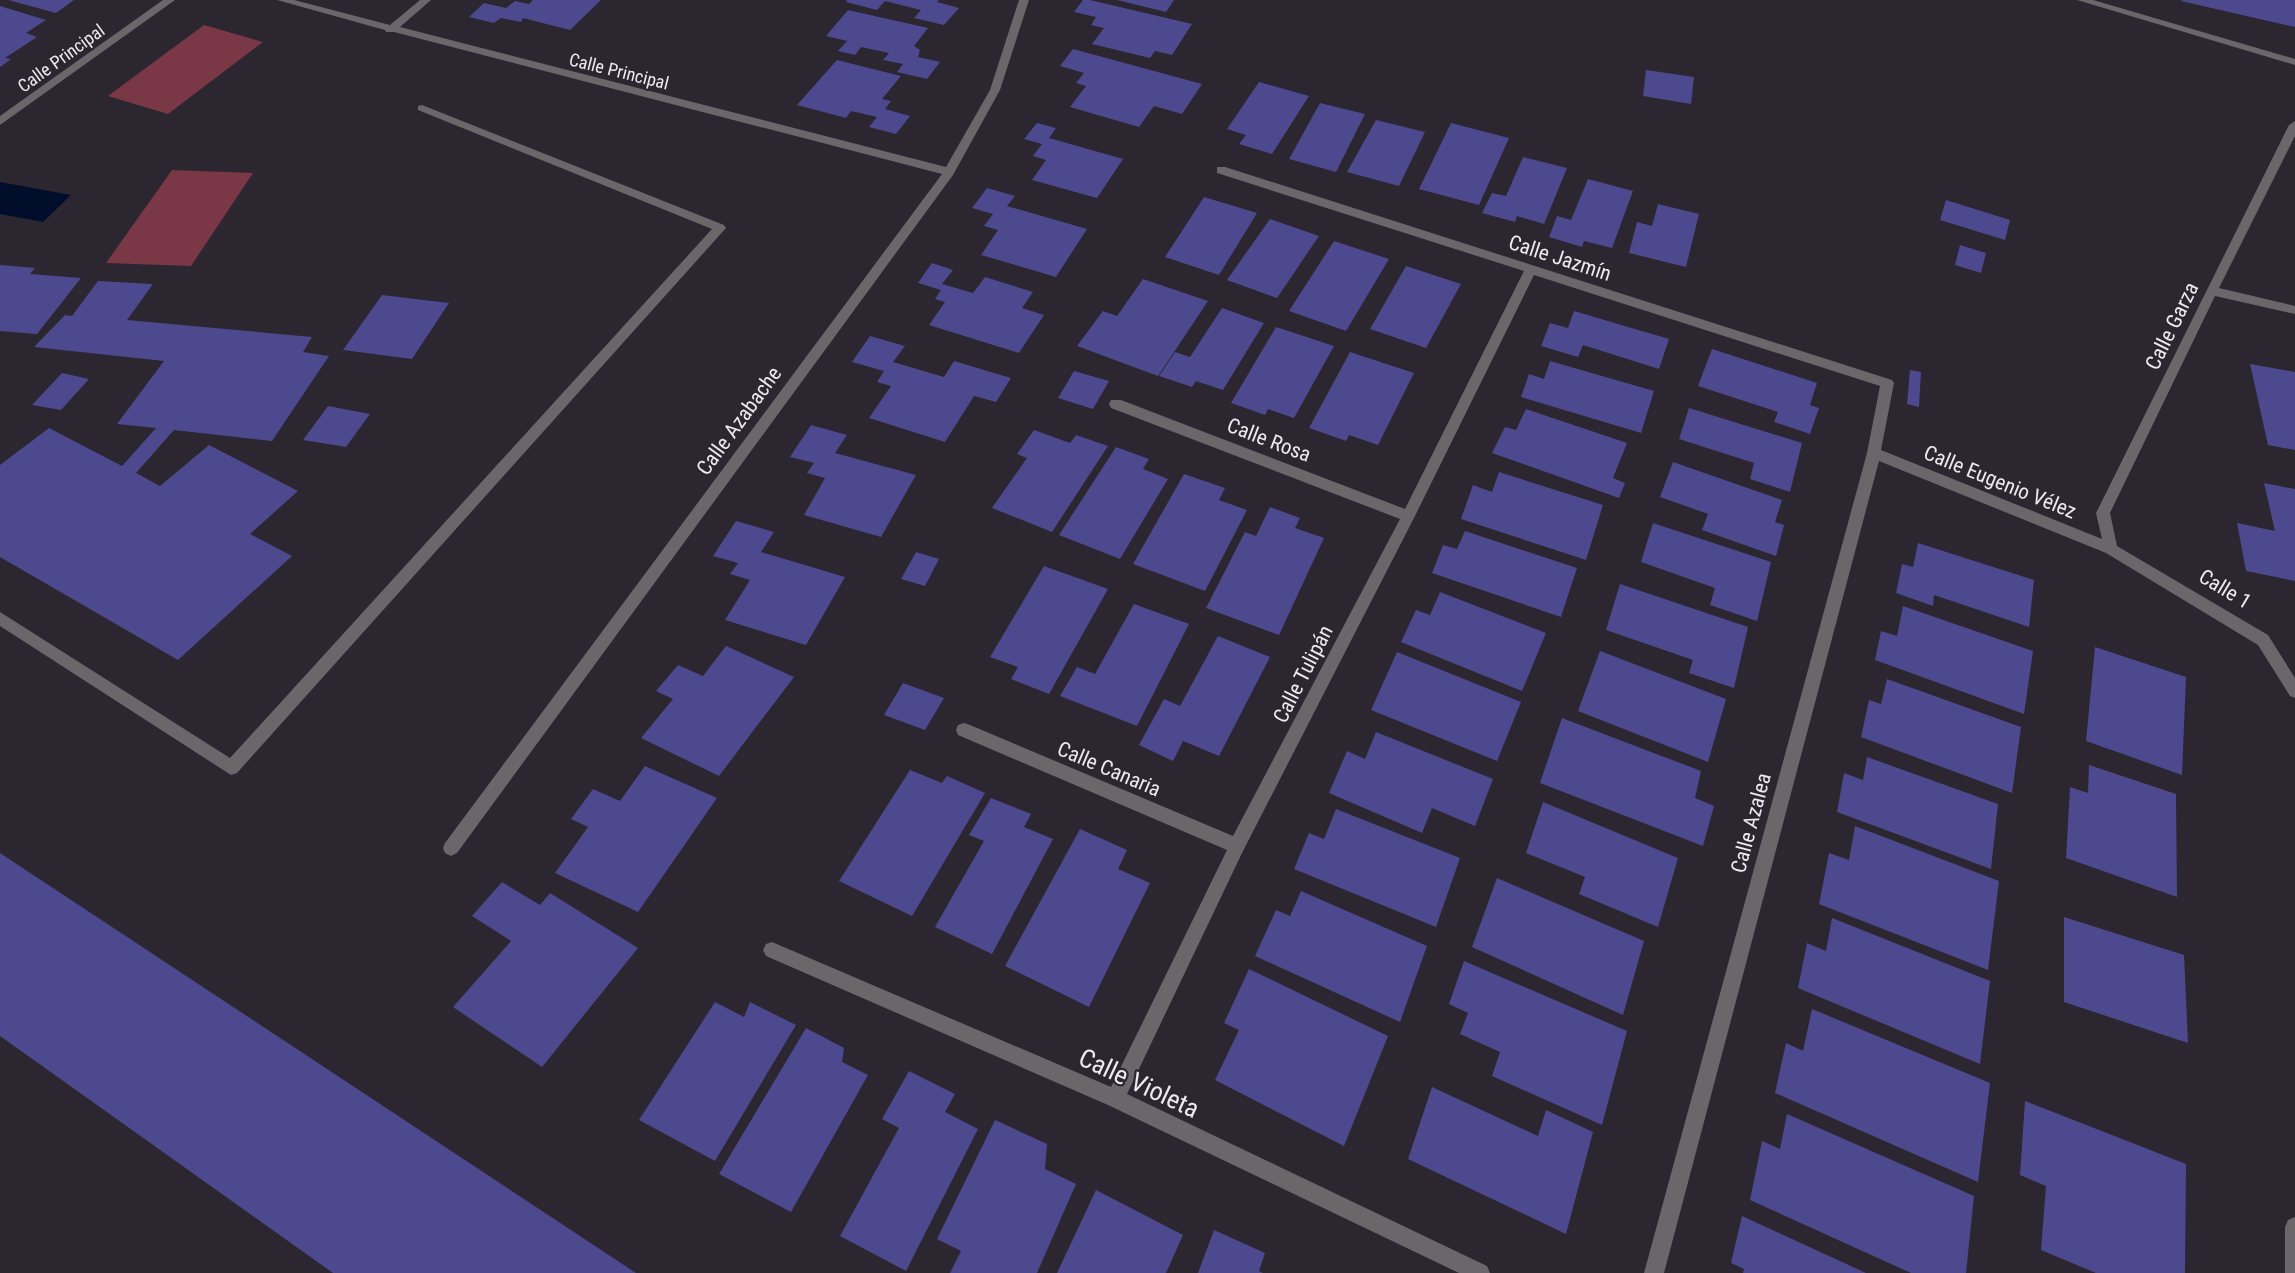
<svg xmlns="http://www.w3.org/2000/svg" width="2295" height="1273" font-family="'Roboto Condensed',sans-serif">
  <rect width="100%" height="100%" fill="#2b262f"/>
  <path fill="#7a3846" d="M204,25L263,42L168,114L108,96Z
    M172,170L253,173L191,266L106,263Z"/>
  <path fill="#000e2c" d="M0,182L71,195L43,222L0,214Z"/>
  <path fill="#4d498f" d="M8,0H74L56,13Z
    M533,0H601L570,30L523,18L521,22L501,18L494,23L469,17L484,3L506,8L515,1L529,4Z
    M847,0H939L937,2L959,8L944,25L914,18L921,10L885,1L877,10L846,2Z
    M1083,0H1090L1192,24L1172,55L1155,51L1150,58L1092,44L1104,28L1091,25L1096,17L1074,12Z
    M1117,0H1174L1166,12Z
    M2182,0H2295V27L2181,1Z
    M0,6L46,20L26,33L37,37L5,58L11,59L0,67Z
    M848,10L928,28L914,46L920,50L918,57L940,62L927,79L897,72L903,64L883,60L889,53L861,47L855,55L838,51L847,41L826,36Z
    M1073,49L1202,84L1182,114L1154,106L1139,127L1070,107L1086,86L1076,83L1084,73L1060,66Z
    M837,60L901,76L882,99L891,101L885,109L910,116L896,134L869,127L877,117L851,111L846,118L797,105Z
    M1646,70L1694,77L1691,104L1643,96Z
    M1259,82L1309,96L1272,154L1239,144L1246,135L1227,129Z
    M1320,103L1365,114L1336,172L1289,159Z
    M1376,120L1425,132L1399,186L1347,172Z
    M1037,123L1056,128L1049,138L1123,159L1097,198L1032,180L1046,160L1033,156L1042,144L1024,139Z
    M1451,123L1509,138L1479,205L1419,189Z
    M1523,157L1567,168L1544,224L1517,216L1515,222L1482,213L1492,193L1506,196Z
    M1588,179L1633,191L1612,248L1584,241L1582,247L1549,237L1557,216L1571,220Z
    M987,188L1015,196L1007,206L1087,229L1056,277L981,255L998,230L984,226L993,214L972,208Z
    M1204,197L1257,213L1219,275L1165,257Z
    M1946,200L2010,220L2005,240L1940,220Z
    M1658,204L1699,214L1686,267L1629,253L1637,222L1652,226Z
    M1270,219L1319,236L1277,298L1227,280Z
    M1334,241L1389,259L1346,331L1289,311Z
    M1960,245L1986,253L1981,273L1955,265Z
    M932,263L953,270L942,284L973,293L985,277L1033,292L1022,308L1044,315L1019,353L929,325L945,302L935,299L941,290L918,283Z
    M0,265L35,268L30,274L81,278L37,334L0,331Z
    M1406,266L1461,284L1426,348L1370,329Z
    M1143,279L1208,301L1158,376L1077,346L1103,311L1117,316Z
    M98,281L153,284L127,320L312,337L303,352L329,356L272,441L174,430L136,473L160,486L209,445L298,491L250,534L292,556L178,660L0,557V465L49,428L122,466L156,428L117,424L164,361L34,347L65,315L72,316Z
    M382,295L449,303L412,359L343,350Z
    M1222,308L1264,323L1223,390L1196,381L1192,387L1159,376L1175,352L1190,357Z
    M1574,311L1669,339L1659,369L1583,345L1578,357L1541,346L1550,323L1568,328Z
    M1276,327L1334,346L1294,418L1268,409L1265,415L1231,403Z
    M870,336L905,346L893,362L944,377L954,361L1011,378L996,402L974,396L945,442L869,418L891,386L877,382L884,371L852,362Z
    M1712,349L1817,383L1810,405L1819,408L1810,434L1774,422L1778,412L1698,386Z
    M1350,352L1414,373L1378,445L1349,435L1346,441L1309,428Z
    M1550,361L1654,391L1641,433L1521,397L1529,374L1544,379Z
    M2250,364L2295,372V450L2268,445Z
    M1910,370L1921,372L1919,407L1907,404Z
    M1074,371L1109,381L1093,409L1058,398Z
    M62,373L89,379L61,410L32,405Z
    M328,406L370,414L346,447L303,440Z
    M1689,408L1802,443L1790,492L1750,479L1754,463L1679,439Z
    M1526,409L1627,443L1613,478L1625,483L1619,498L1492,453L1505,427L1516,430Z
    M811,425L847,435L835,453L916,475L881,537L804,515L825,478L807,473L814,463L790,457Z
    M1034,430L1070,443L1076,435L1108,446L1052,532L992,508L1027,458L1017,454Z
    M1116,447L1149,459L1143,469L1168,479L1120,559L1059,535Z
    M1673,462L1782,500L1775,522L1784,525L1776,556L1702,530L1708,514L1660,497Z
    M1499,472L1603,505L1586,560L1461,519L1473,485L1492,492Z
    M1184,474L1225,488L1219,500L1247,510L1205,591L1133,564Z
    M2264,483L2295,489V581L2246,571L2237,523L2275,531Z
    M1270,507L1300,518L1295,528L1324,538L1279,635L1206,608L1245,532L1256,536Z
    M736,521L774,532L761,552L845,577L806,645L725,620L750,580L730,574L738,563L713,556Z
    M1653,523L1771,562L1757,621L1710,605L1715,588L1641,562Z
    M1465,531L1577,568L1561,617L1432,573L1443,545L1457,549Z
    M1918,543L2034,580L2029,627L1934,595L1933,606L1896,593L1902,564L1913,567Z
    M916,552L939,559L925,586L901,579Z
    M1044,566L1108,589L1049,694L1011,679L1018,667L990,657Z
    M1620,584L1748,627L1734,688L1689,673L1693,660L1606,630Z
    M1440,592L1546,633L1522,691L1401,642L1416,610L1430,615Z
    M1134,604L1189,624L1137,726L1060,696L1077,667L1095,674Z
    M1903,606L2033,651L2024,714L1875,660L1881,631L1897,636Z
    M1218,636L1270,657L1219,756L1183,741L1173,761L1139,745L1164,699L1180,706Z
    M726,646L794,677L719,776L641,738L673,699L656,691L678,665L703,676Z
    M2095,647L2186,677L2182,775L2086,741Z
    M1600,651L1726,699L1708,762L1578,711Z
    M1397,652L1521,702L1497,761L1371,710Z
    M1887,679L2021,727L2012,793L1861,737L1869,700L1881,704Z
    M903,683L944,698L925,730L884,715Z
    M1562,718L1701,771L1695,798L1714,806L1703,846L1540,783Z
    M1376,732L1493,779L1475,826L1432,808L1422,833L1329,793L1347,751L1365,759Z
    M1867,757L1998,804L1991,869L1837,812L1844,773L1863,780Z
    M2089,765L2176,794L2177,897L2066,858L2070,787L2088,793Z
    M645,766L717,798L638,912L555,873L588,827L571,819L593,789L620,801Z
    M910,770L942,783L947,776L985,793L912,916L839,881Z
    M991,798L1031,814L1024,827L1053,839L992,954L935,927L984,841L969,835Z
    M1543,802L1678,858L1658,927L1579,894L1585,877L1526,853Z
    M1336,809L1460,858L1436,927L1294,869L1309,833L1324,839Z
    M1855,826L1999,881L1988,970L1819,904L1829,853L1849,860Z
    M1080,829L1127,850L1118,869L1150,883L1089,1007L1005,966Z
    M0,853L636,1273H333L0,1036Z
    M1497,878L1644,941L1623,1015L1472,947Z
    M502,882L540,905L550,893L638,948L542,1067L453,1007L511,941L472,916Z
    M1301,891L1427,946L1400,1022L1255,956L1276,910L1290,916Z
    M2064,917L2184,955L2188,1043L2064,1002Z
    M1832,918L1990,981L1980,1064L1798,988L1807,943L1826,951Z
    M1464,961L1627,1031L1602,1125L1492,1076L1500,1052L1460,1034L1468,1013L1449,1004Z
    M1249,969L1388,1036L1344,1146L1215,1080L1239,1030L1224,1023Z
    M715,1002L744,1017L750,1002L796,1025L715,1161L639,1120Z
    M1812,1009L1990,1083L1978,1182L1775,1093L1786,1043L1803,1051Z
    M806,1028L844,1048L842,1062L868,1075L791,1212L719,1174Z
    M909,1071L955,1094L945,1112L978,1129L906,1271L840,1236L899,1128L882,1119Z
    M1432,1087L1538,1136L1546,1110L1593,1132L1566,1234L1408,1159Z
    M2025,1101L2186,1164L2185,1273H2096L2041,1250L2046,1186L2020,1175Z
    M1787,1114L1974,1196L1966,1273H1911L1750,1200L1762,1141L1780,1149Z
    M995,1120L1047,1144L1045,1169L1076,1184L1037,1273H950L961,1251L937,1239Z
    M1096,1190L1183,1235L1166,1273H1057Z
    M1742,1216L1866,1273H1743L1744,1269L1731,1263Z
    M1214,1230L1265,1253L1259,1271L1263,1273H1198Z"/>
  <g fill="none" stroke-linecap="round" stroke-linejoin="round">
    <path fill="#6b666a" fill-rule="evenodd" d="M422,105L724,225L726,228L237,773L231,775L0,626V612L230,758L712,229L418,110V106Z"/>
    <path fill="#6b666a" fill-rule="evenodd" d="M163,0H175L0,125V116Z
      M277,0H294L390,25L420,0H431L400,27L946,167L990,90L1019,0H1029L1000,90L953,175L457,853L451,856L445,853L443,848L445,843L942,174L394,32H386L385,30Z
      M2077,0H2093L2295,59V65Z
      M2295,121V136L2219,288L2295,306V314L2215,296L2110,513L2117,546L2268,635L2295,678V698L2290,696L2258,645L2106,553L1879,461L1664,1273H1644L1867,453L1880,386L1534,275L1415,516L1243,851L1127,1094L1487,1266L1490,1273H1459L1108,1105L766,956L763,950L766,944L772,942L1111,1087L1227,850L958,735L956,730L958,725L964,723L970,725L1233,836L1400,519L1111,408L1109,404L1111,400H1121L1405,509L1524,271L1217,173V167H1225L1892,380L1894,383L1881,450L2102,539L2096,513L2289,125Z
      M2295,1217V1273H2285V1227L2288,1220Z"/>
  </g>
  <g text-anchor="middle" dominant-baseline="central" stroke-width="4.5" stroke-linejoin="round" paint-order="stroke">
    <g font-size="18" fill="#ece9ef" stroke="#2b262f">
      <text transform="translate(61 58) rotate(-36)">Calle Principal</text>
      <text transform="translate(619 71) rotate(14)">Calle Principal</text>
    </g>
    <g font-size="21" fill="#ece9ef" stroke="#2b262f">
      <text transform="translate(1560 258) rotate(18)">Calle Jazmín</text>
      <text transform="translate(2172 326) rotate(-64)">Calle Garza</text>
      <text transform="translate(739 421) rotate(-54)">Calle Azabache</text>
      <text transform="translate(1269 440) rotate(21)">Calle Rosa</text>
      <text transform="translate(2000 482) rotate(22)">Calle Eugenio Vélez</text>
      <text transform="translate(2225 589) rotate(31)">Calle 1</text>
      <text transform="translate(1303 674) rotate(-63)">Calle Tulipán</text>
      <text transform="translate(1109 769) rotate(23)">Calle Canaria</text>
      <text transform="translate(1751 823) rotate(-75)">Calle Azalea</text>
    </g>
    <g font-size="26" fill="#ece9ef" stroke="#2b262f">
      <text transform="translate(1139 1083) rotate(25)">Calle Violeta</text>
    </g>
  </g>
</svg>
